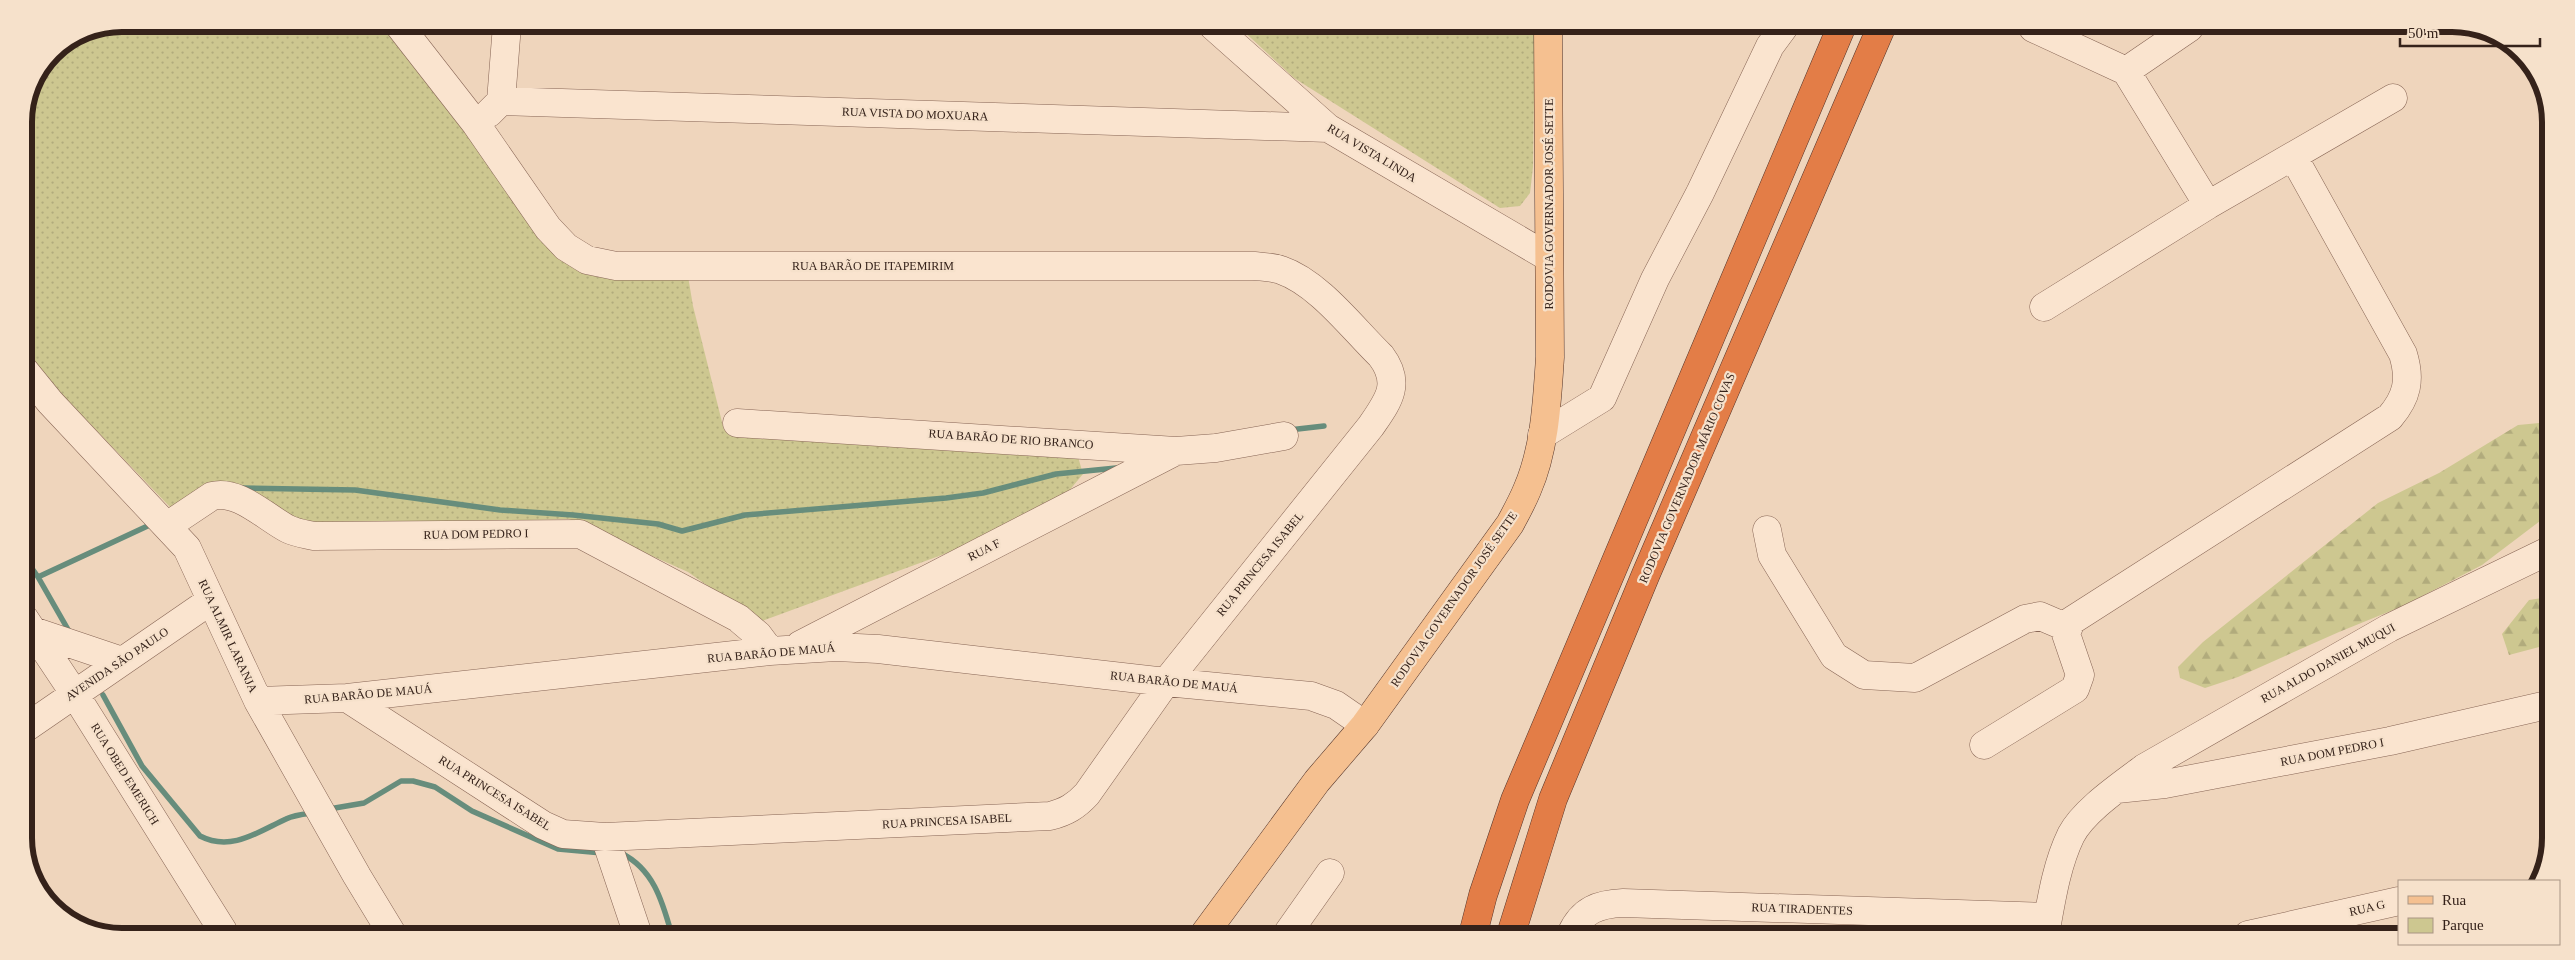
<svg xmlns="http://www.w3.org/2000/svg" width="2575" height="960" font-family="'Times New Roman',serif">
  <defs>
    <pattern id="green-dots" width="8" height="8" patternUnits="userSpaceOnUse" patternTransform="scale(1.25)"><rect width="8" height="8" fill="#cdc790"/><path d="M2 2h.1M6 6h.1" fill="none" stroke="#b1ab7c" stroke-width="1.8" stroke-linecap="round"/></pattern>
    <pattern id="forest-firs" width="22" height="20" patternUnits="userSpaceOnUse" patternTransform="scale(1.25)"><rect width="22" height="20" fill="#cdc790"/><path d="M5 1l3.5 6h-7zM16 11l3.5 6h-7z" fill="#b1ab7c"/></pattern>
  </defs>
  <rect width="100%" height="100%" fill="#efd5bc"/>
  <path fill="url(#green-dots)" d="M122,24H385L543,238L574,269L688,276L693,306L724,430L1076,450L1083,474L1048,516L759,622L688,572L569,519L297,526L232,483L170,507L24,355V116L31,84L53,52L85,31Z
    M1238,26L1535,27L1533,167L1530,193L1520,206L1500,208L1294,78Z"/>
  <path fill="url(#forest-firs)" d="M2549,422L2548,515L2482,565L2403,606L2339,632L2238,677L2205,688L2180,678L2178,667L2203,642L2378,503L2439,473L2518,425Z
    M2548,597L2547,645L2509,655L2502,634L2529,600Z"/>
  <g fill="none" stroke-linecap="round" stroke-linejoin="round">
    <path stroke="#678d7c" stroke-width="5.5" d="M1289,430L1324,426
      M240,488L355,490L500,510L573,515L658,524L682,531L745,515L946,498L983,493L1056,474L1116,468
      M24,557L38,577L70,633
      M38,577L154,523
      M103,695L142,766L200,836C231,852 258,832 286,819C294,815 304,814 312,813
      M329,809L364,803L401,781H413L435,787L472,811L558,849L602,853
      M621,853C653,869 662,900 671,932"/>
    <g stroke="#876555" stroke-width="29">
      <path id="minor" d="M1213,26L1328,128L1548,257
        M2033,28L2126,71L2208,205
        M2126,71L2189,28
        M501,101L1328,128
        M489,113L501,101L507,25
        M2044,307L2208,205L2393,98
        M24,370L50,402L187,548L258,701L357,876L391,932
        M737,423L1176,451L1216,448L1284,436
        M1542,435L1602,398L1655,279L1700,193L1770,46L1784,27
        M167,526L212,496C238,489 265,517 288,529C296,533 305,534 314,536L580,534L738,618L758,635L770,651
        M1767,530L1772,555L1834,656L1864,675L1915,678L2025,619L2040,616L2068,628
        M24,618L74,693L223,931
        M33,631L122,661
        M800,645L1176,451
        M347,698L543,825L563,834L605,837L1050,816C1066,812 1076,806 1087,794L1166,682L1371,426C1388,401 1402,384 1381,356C1353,329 1319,283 1281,270C1273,267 1263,267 1254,266H616L587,260L566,247L548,228L476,124L398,24
        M258,701L347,698L770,651L836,647L878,649L1166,682L1311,696L1336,705L1365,725
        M24,729L210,601
        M1984,745L2075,689L2080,675L2066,634L2071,621L2390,417C2407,397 2411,380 2403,354L2293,156
        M2117,789L2165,784L2390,741L2547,705
        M605,837L637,932
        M1287,934L1330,873
        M1571,934C1582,910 1598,904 1623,903L2048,917
        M2045,935C2051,902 2056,866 2071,835C2084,810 2122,785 2144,768L2389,628L2548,551
        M2248,935L2399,901"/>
    </g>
    <g stroke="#54342a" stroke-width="29">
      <path id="major" d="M1205,933L1317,781L1365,725L1510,524C1516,513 1522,502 1527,490C1545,449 1547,402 1550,357L1548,27"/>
    </g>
    <g stroke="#54342a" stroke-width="29">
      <path id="highway" d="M1473,934L1483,895L1515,800L1841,28
        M1511,934L1553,799L1646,574L1881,28"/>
    </g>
    <use href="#minor" stroke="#fae4cf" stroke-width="28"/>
    <use href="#major" stroke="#f5c090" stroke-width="28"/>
    <use href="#highway" stroke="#e37d47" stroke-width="28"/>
  </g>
  <g text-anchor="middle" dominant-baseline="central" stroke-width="4.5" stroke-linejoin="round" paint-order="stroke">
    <g font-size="12" fill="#35221a" stroke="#f6e1cb">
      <text transform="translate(915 114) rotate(2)">RUA VISTA DO MOXUARA</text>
      <text transform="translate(1372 153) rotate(31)">RUA VISTA LINDA</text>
      <text transform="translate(1549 204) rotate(-90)">RODOVIA GOVERNADOR JOSÉ SETTE</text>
      <text x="873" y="266">RUA BARÃO DE ITAPEMIRIM</text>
      <text transform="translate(1011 439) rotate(4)">RUA BARÃO DE RIO BRANCO</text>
      <text transform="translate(1687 478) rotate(-67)">RODOVIA GOVERNADOR MÁRIO COVAS</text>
      <text transform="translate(476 534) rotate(-1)">RUA DOM PEDRO I</text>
      <text transform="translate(984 550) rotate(-27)">RUA F</text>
      <text transform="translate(1260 564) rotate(-51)">RUA PRINCESA ISABEL</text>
      <text transform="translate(1454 599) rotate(-55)">RODOVIA GOVERNADOR JOSÉ SETTE</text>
      <text transform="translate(228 636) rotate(65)">RUA ALMIR LARANJA</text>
      <text transform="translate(771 653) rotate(-5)">RUA BARÃO DE MAUÁ</text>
      <text transform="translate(2328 663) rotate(-29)">RUA ALDO DANIEL MUQUI</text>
      <text transform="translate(117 664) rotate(-34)">AVENIDA SÃO PAULO</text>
      <text transform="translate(1174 682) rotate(6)">RUA BARÃO DE MAUÁ</text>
      <text transform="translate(368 694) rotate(-5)">RUA BARÃO DE MAUÁ</text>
      <text transform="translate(2332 752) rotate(-11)">RUA DOM PEDRO I</text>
      <text transform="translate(125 774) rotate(58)">RUA OBED EMERICH</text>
      <text transform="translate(495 793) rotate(32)">RUA PRINCESA ISABEL</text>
      <text transform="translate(947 821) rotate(-3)">RUA PRINCESA ISABEL</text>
      <text transform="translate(2367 908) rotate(-13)">RUA G</text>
      <text transform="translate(1802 909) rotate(2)">RUA TIRADENTES</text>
    </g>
  </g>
  <path d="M0 0H2575V960H0ZM122 32H2452A90 90 0 0 1 2542 122V838A90 90 0 0 1 2452 928H122A90 90 0 0 1 32 838V122A90 90 0 0 1 122 32Z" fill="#f6e1cb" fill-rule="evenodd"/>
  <path fill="none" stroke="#35221a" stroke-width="6" d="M122 32H2452A90 90 0 0 1 2542 122V838A90 90 0 0 1 2452 928H122A90 90 0 0 1 32 838V122A90 90 0 0 1 122 32Z"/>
  <rect x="2398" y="880" width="162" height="65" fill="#f6e1cb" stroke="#a99584"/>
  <rect x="2408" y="896" width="25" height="8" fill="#f5c090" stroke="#a99584"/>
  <text x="2442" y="905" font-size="15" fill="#35221a">Rua</text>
  <rect x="2408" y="918" width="25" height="15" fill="#cdc790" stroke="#a99584"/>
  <text x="2442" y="930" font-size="15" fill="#35221a">Parque</text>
  <path d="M2400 38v8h140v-8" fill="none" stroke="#35221a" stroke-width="2.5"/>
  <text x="2408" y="38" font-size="15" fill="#35221a" stroke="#f6e1cb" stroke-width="4" paint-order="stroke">50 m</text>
</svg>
